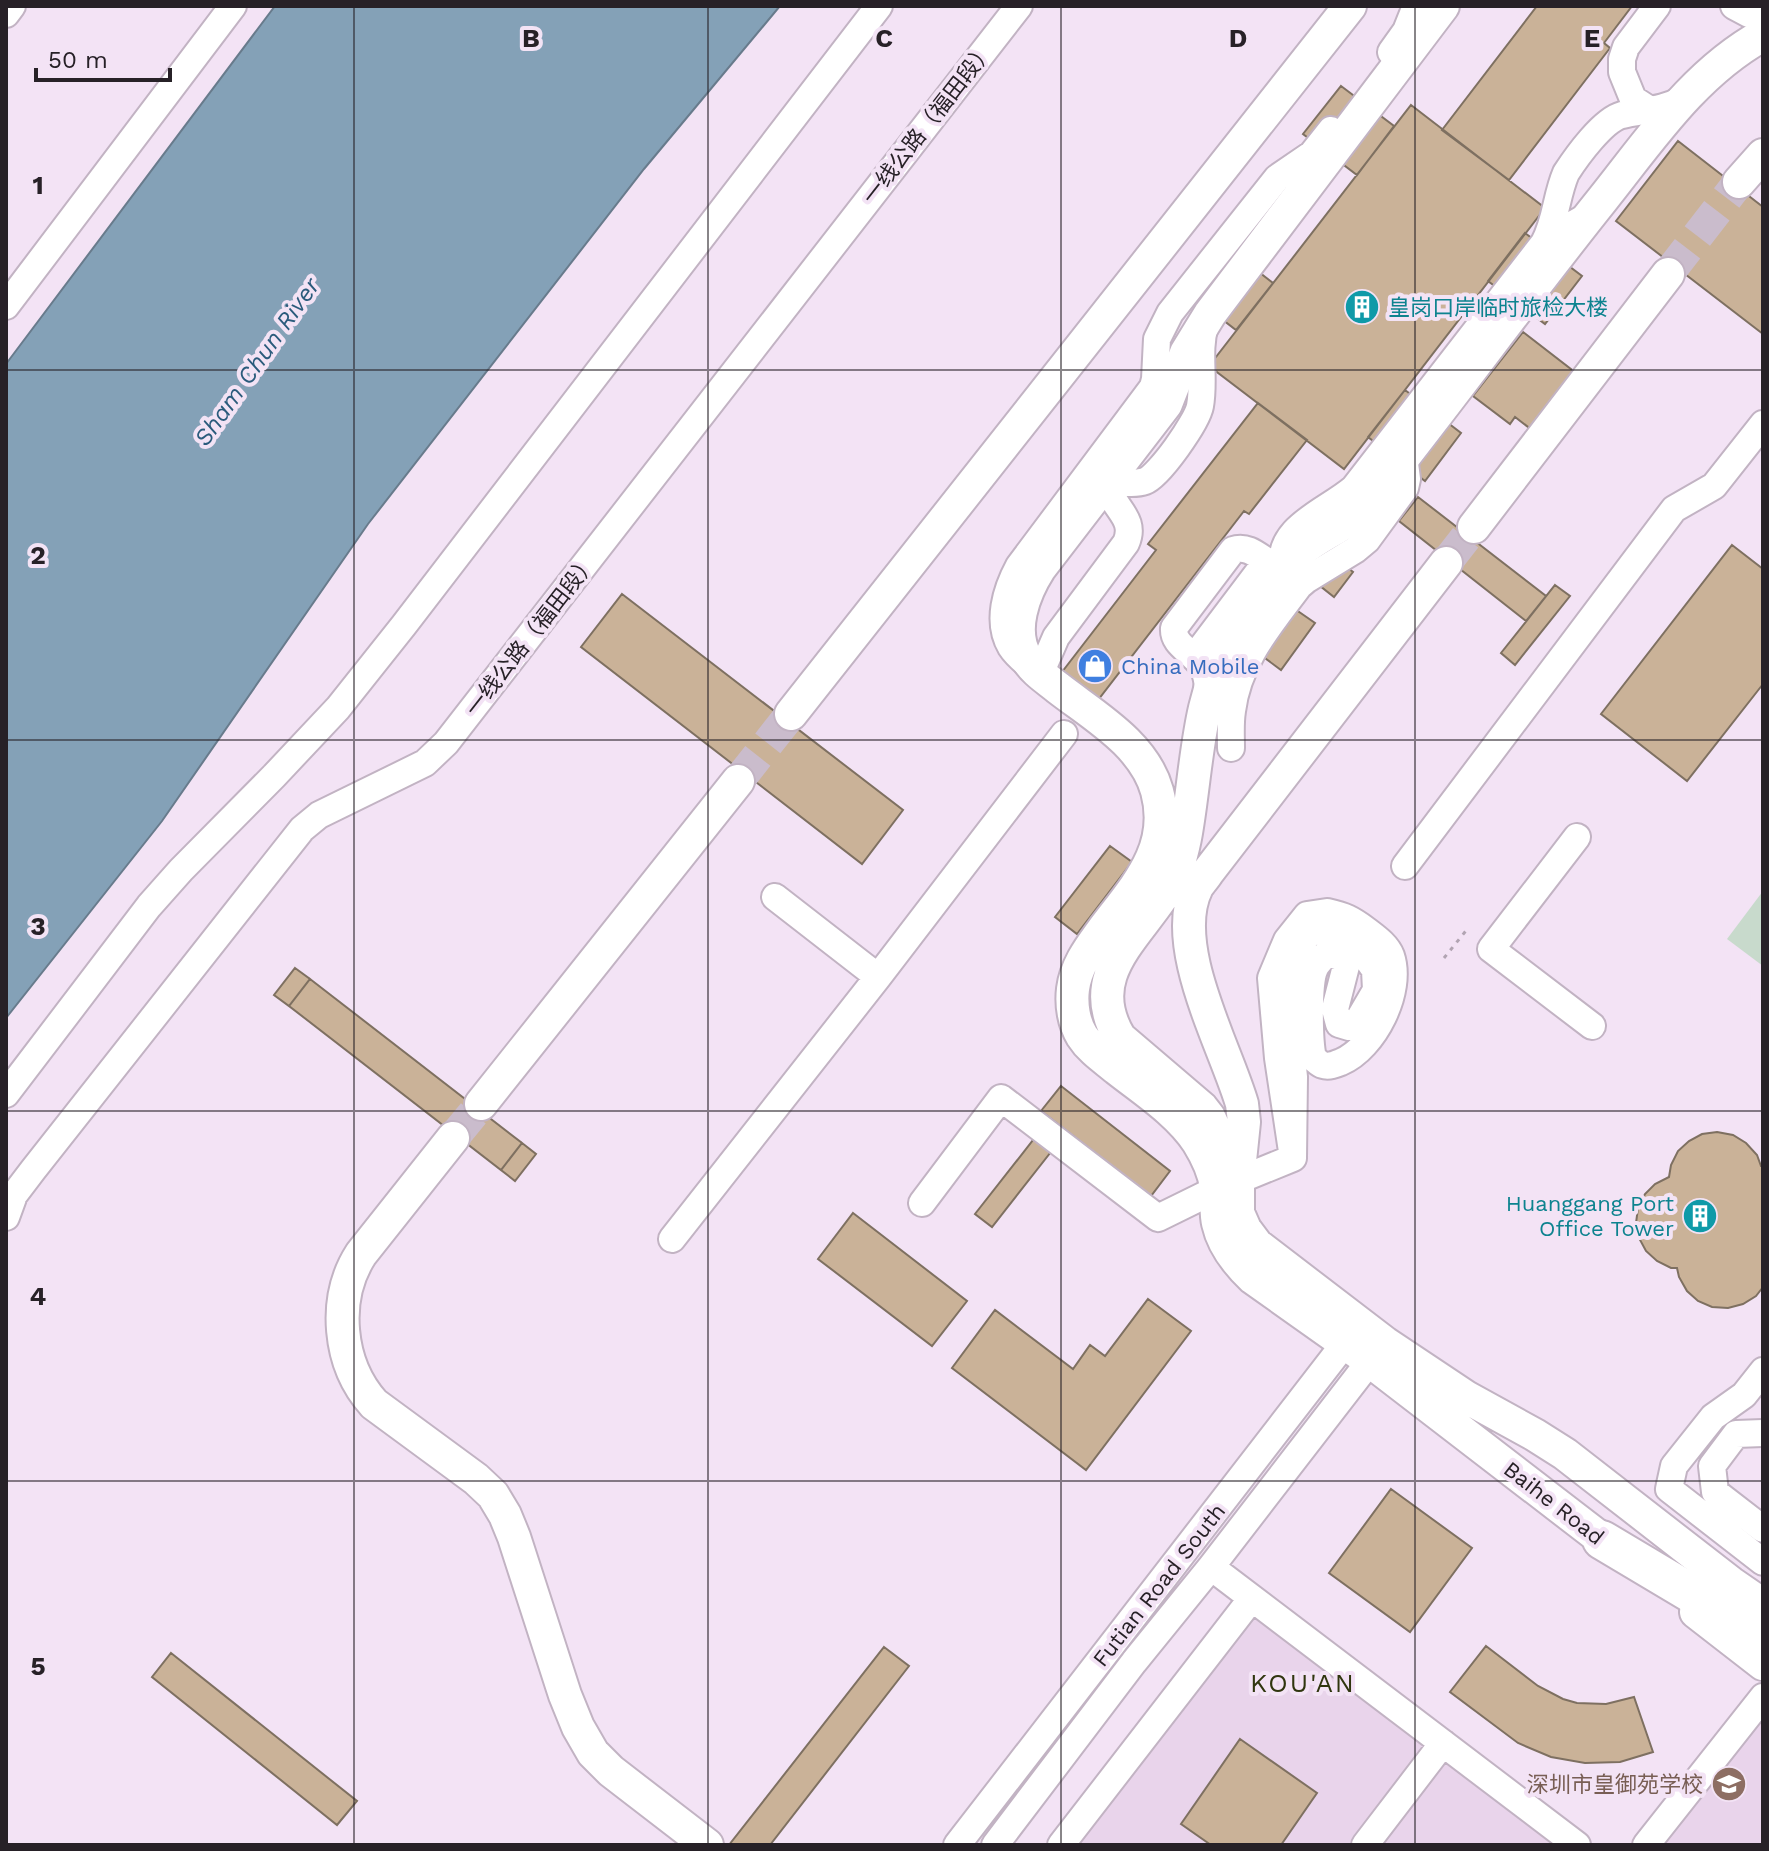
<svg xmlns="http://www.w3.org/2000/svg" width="1769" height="1851" font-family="'Work Sans','Noto Sans SC',sans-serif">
  <rect width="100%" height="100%" fill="#f3e3f5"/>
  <path fill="#e9d4eb" d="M1252,1598L1577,1845H1061Z
    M1751,1713L1763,1722V1845H1646Z"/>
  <path fill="#c8dacc" d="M1763,891V966L1727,939Z"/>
  <path fill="#84a1b7" stroke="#687b8c" stroke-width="2" d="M275,6H780L644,169L368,524L162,821L6,1018V364Z"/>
  <path fill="#cab298" stroke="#7e7061" stroke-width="2" d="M1537,6H1632L1604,43L1610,48L1509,180L1442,130Z
    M1341,86L1394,126L1357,175L1303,134Z
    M1411,105L1545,208L1344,469L1209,366Z
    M1678,141L1763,207V334L1616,221Z
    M1525,233L1582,276L1545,324L1488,281Z
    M1228,248L1273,283L1236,330L1192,296Z
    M1523,332L1576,373L1532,430L1515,417L1510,424L1473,396Z
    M1405,390L1461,433L1425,481L1368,437Z
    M1258,403L1307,440L1249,514L1244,511L1098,700L1062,672L1156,550L1148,544Z
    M1418,497L1546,596L1526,621L1399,521Z
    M1732,545L1763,569V684L1687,781L1601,714Z
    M1334,557L1353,572L1334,597L1305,574Z
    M1555,585L1570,596L1515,665L1501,653Z
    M622,594L903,810L862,864L581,647Z
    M1292,607L1315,623L1281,670L1258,653Z
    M1110,846L1132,862L1077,934L1055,917Z
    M295,968L310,979L289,1006L274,995Z
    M310,979L522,1143L501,1170L289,1006Z
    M1061,1086L1170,1171L1151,1196L1041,1111Z
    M1717,1132L1733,1135L1746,1143L1757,1155L1761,1166H1763V1287L1756,1296L1743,1304L1728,1308L1712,1307L1698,1301L1687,1291L1679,1277L1677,1268H1671L1657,1261L1646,1251L1639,1238L1636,1223L1638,1208L1645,1194L1655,1184L1669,1177L1671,1165L1678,1151L1689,1141L1702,1134Z
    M1037,1135L1054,1148L992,1227L975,1214Z
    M522,1143L536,1154L515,1181L501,1170Z
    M853,1213L967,1301L932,1346L818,1259Z
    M1148,1299L1191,1331L1086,1470L952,1368L995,1310L1073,1369L1090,1345L1105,1356Z
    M1391,1489L1472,1548L1410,1632L1329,1573Z
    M1486,1646L1538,1686L1563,1699L1577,1703L1606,1704L1634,1697L1653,1752L1620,1762L1585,1763L1551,1757L1518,1743L1450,1692Z
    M884,1647L909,1666L770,1845H729Z
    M171,1653L357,1801L337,1825L152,1677Z
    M1240,1739L1317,1793L1281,1845H1211L1181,1824Z"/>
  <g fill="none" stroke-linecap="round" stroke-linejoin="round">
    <path stroke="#cabccc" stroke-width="32" stroke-dasharray="32 16" stroke-linecap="butt" d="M1668,274L1739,182
      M1446,563L1474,527
      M738,781L791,714
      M453,1138L481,1104"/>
    <g stroke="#c2b3c3" stroke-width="30">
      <path id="minor" d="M1734,6L1749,14L1763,15
        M6,14L12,6
        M1391,52L1406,31L1416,6
        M1650,110L1633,99L1622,72V59L1626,47L1657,6
        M1544,243C1556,221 1556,196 1566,173C1577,156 1603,120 1622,115C1644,110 1664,110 1683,99
        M6,306L233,6
        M1205,325C1197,352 1205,379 1200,406C1197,422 1159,476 1145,481C1134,485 1119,482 1108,481C1108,507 1138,516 1126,543L1056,637L1040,674C1030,666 1018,658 1011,647C996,622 1006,590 1019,566L1153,387L1155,379L1157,339L1170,313L1277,178L1312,154L1331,130
        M1195,656L1266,562
        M1207,695C1213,653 1172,653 1174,628L1233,550C1252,543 1265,565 1283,570C1275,527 1328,511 1354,488L1544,243L1557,233L1584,218
        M1231,748C1231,736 1230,723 1232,711C1238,661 1270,625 1299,586L1306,580L1355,550L1367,540L1405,488L1407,479L1404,456
        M1577,837L1491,949L1592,1026
        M1405,866L1674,509L1714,486L1763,424
        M775,897L878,977
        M1327,912C1345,916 1351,919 1366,930C1375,937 1387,945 1391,956C1403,991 1374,1048 1341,1062C1336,1064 1329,1067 1323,1065C1319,1064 1316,1060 1313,1058C1309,1041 1308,982 1315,968C1317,963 1324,957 1327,953L1340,957L1346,966L1335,1009L1339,1024L1349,1027L1359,1019L1376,990L1375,970L1358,946L1341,933L1322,927L1306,936L1290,971L1286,1003L1294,1077L1293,1158L1278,1058L1271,978L1287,940L1307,915Z
        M6,1094L149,906L181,870L274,776L338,708L404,625L879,6
        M922,1203L1001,1098L1158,1218L1217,1189L1293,1158
        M6,1217L14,1195L33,1170L302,829L319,815L425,763L446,743L1019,6
        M672,1239L878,977L1064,734
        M1763,1371L1744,1395L1713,1417L1674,1466L1669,1489L1763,1562
        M1763,1433L1736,1434L1712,1466L1715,1492L1763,1529
        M1211,1567L1577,1845
        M957,1845L1345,1343
        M995,1845L1134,1662L1211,1567L1370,1361
        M1061,1845L1252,1598
        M1365,1845L1443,1743
        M1646,1845L1763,1697"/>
    </g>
    <g stroke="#c2b3c3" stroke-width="36">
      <path id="major" d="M1443,6L1210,314L1186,353L1166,404L1040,568C1024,593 1009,631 1027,659C1034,671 1047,679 1058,688C1094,716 1144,744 1157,791C1173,849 1135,887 1102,931C1089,949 1076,966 1073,989C1071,1005 1074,1023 1082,1036C1091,1050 1105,1059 1117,1069C1145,1091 1178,1112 1198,1142C1206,1155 1214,1171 1216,1187C1218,1199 1215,1211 1218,1223C1223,1245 1237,1263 1253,1278L1370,1361L1621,1554
        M1739,182L1763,155
        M1474,527L1668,274
        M1446,563L1208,872C1205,877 1200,882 1197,887C1168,945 1225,1046 1242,1104L1244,1122L1238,1180V1213L1245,1229L1257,1245L1385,1343L1466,1397L1535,1435L1565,1454L1731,1583L1763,1605
        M791,714L1350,6
        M481,1104L738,781
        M453,1138L361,1254C332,1299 338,1364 374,1404L476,1479L493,1495L505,1515L514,1537L565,1695L578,1727L593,1753L611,1771L707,1845
        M1238,1180L1209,1117L1202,1108L1120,1038C1077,968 1153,928 1176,871C1184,850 1187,828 1190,806C1198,749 1201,691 1231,641C1247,614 1278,570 1302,550C1316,538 1333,531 1348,520C1360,512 1369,500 1378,490C1454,394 1526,295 1602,200C1650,140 1694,73 1763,35
        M1696,1612L1763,1664"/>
    </g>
    <g stroke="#c2b3c3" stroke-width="42">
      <path id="highway" d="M1602,1540L1763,1636"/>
    </g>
    <path stroke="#b1a4b2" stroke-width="3" stroke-dasharray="4 6" stroke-linecap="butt" d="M1444,958L1469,927"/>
    <use href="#minor" stroke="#fff" stroke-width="26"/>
    <use href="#major" stroke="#fff" stroke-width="32"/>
    <use href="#highway" stroke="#fff" stroke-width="38"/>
  </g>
  <path fill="none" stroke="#272127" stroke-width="2" stroke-opacity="0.55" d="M354,6V1845M708,6V1845M1061,6V1845M1415,6V1845M6,370H1763M6,740H1763M6,1111H1763M6,1481H1763"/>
  <defs>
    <g id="building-disc" transform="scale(1.8)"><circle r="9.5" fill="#0f9aa8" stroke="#f3e3f5"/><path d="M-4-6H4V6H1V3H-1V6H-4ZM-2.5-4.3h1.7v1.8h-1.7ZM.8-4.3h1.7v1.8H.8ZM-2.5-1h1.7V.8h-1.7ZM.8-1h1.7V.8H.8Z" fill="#fff"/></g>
    <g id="shop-disc" transform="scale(1.8)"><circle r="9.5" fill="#3f7fe0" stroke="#f3e3f5"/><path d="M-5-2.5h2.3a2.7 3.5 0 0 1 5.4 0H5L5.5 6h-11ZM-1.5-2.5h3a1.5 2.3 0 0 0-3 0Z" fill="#fff"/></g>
    <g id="school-disc" transform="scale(1.8)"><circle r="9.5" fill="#8d6e63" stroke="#f3e3f5"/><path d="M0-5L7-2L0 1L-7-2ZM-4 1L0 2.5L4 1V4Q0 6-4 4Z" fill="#fff"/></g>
  </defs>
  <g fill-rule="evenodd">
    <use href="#building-disc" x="1362" y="307"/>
    <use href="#shop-disc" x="1095" y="666"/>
    <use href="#building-disc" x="1700" y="1216"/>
    <use href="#school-disc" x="1729" y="1784"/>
  </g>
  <g text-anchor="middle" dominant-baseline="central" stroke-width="8" stroke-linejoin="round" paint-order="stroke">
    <g font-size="22" fill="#272127" stroke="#f3e3f5">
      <text transform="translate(928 123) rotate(-52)">一线公路（福田段）</text>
      <text transform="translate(531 635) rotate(-52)">一线公路（福田段）</text>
      <text transform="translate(1554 1503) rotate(38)">Baihe Road</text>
      <text transform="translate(1159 1585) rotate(-52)">Futian Road South</text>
    </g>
    <g font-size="22" fill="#0d838f" stroke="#f3e3f5" text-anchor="start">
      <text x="1388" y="307">皇岗口岸临时旅检大楼</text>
      <text x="1674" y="1203" text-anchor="end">Huanggang Port<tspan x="1674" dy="25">Office Tower</tspan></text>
    </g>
    <g font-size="22" fill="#366cbe" stroke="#f3e3f5" text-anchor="start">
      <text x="1121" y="666">China Mobile</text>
    </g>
    <g font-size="22" fill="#785e54" stroke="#f3e3f5" text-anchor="end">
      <text x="1703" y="1784">深圳市皇御苑学校</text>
    </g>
    <g font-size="24" font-style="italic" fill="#2b5b7c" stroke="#f3e3f5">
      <text transform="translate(257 362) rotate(-55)">Sham Chun River</text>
    </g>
    <g font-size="26" letter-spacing="2" fill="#30360f" stroke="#f3e3f5">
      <text x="1303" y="1683">KOU'AN</text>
    </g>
  </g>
  <g font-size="26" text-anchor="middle" font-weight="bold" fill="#272127" stroke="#f3e3f5" stroke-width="8" stroke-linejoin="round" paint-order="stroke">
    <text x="531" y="47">B</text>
    <text x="884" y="47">C</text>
    <text x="1238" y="47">D</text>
    <text x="1592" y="47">E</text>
    <text x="38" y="194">1</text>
    <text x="38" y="564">2</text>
    <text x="38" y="935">3</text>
    <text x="38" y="1305">4</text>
    <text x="38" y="1675">5</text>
  </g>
  <rect width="1769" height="1851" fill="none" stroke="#272127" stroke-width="16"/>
  <path d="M36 68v12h134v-12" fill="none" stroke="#272127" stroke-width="4"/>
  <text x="48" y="68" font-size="24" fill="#272127" stroke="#f3e3f5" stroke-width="6" paint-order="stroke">50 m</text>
</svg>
